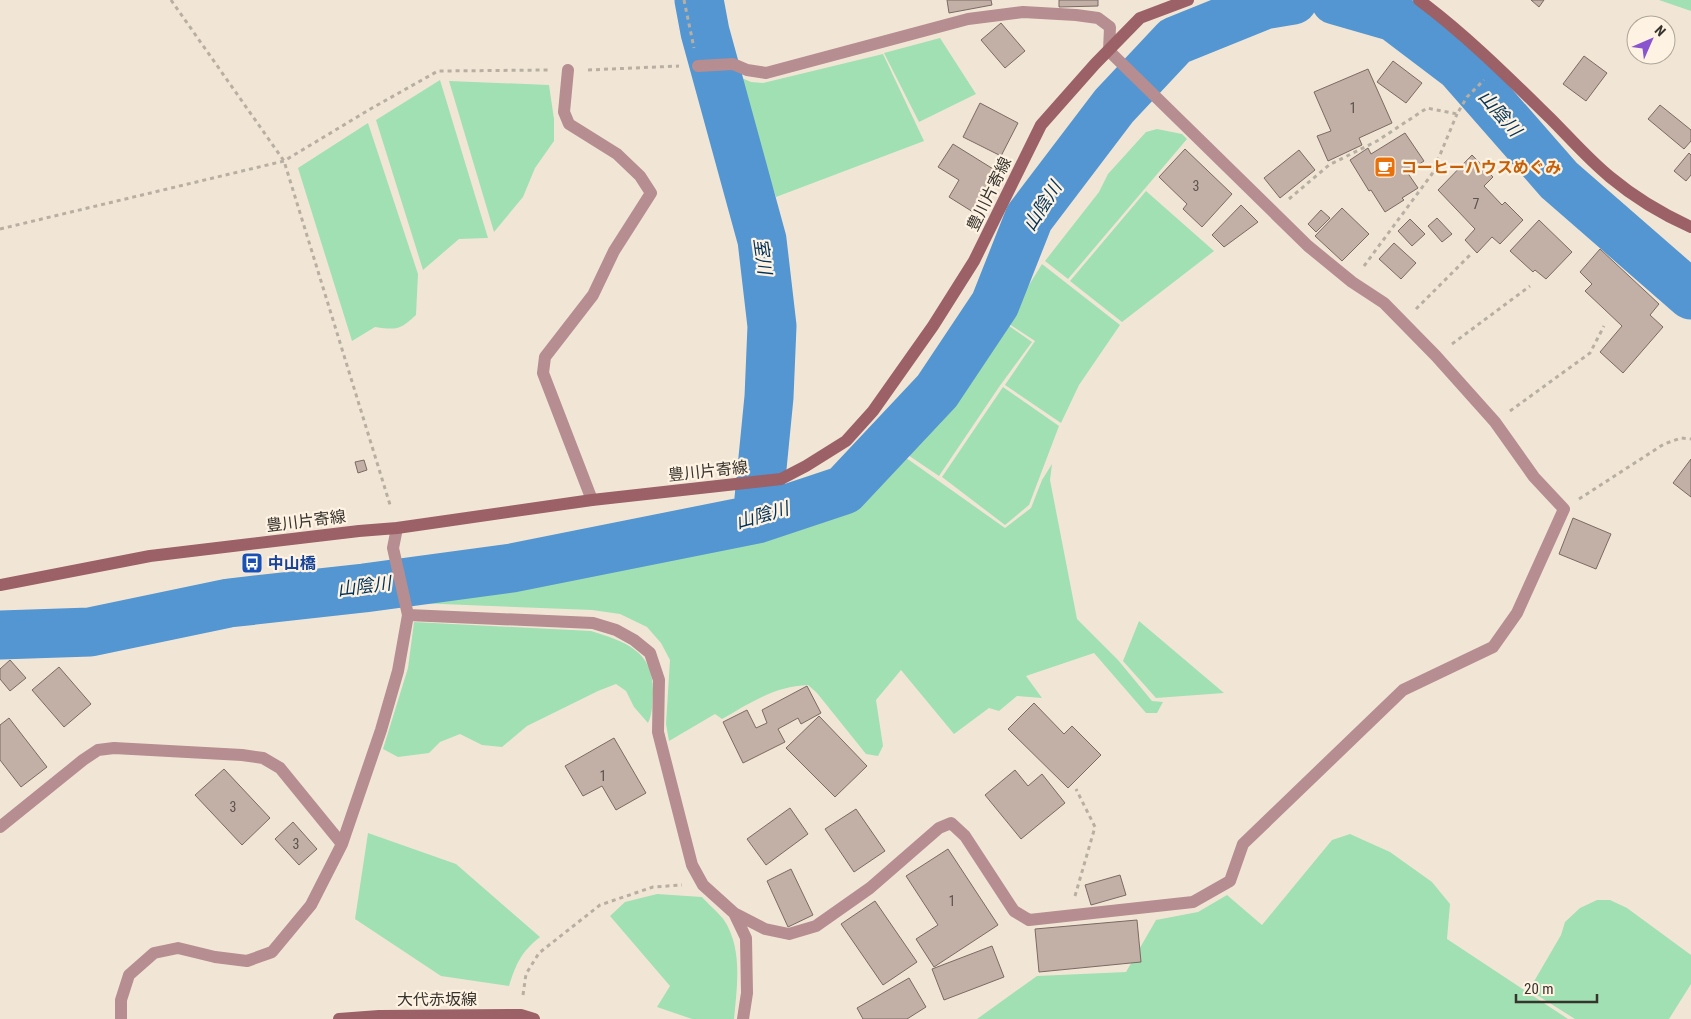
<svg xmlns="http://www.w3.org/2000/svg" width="1691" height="1019" font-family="'Roboto Condensed','Noto Sans JP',sans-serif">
  <rect width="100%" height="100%" fill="#f1e6d6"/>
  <path fill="#a1e0b3" d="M1659,0H1691V11Z
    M940,38L976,94L919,122L884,53Z
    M883,54L924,141L776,197L735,75L751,82L763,83Z
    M440,80L488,238L459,239L423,270L376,120Z
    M449,81L549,85L554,119V141L535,168L523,197L494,232Z
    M368,123L418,274L416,315C400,330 397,330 375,327L352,341L298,168Z
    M1157,129L1182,134L1187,139L1068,279L1045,261L1099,192L1108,174L1146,132Z
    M1146,191L1214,251L1122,322L1070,281Z
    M1042,264L1120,325L1079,385L1061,423L1005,385L1035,341L1006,322Z
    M1005,323L1032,342L999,387L939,476L899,449L973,371Z
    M1003,387L1059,426L1029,505L1005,525L942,477Z
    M895,450L1005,528L1031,508L1042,480L1052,464L1050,480L1077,619L1118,660L1152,701L1163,702L1157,713H1146L1094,653L1026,676L1042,698L1017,696L999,711L989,708L954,734L901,670L876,700L883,746L878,756L866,754L817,693L808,685C775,686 750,703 722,719L715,714L669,741L666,724L670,660L661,643L647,627L620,614L592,610L416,603L419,596L640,557L755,531L845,497L866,479Z
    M1139,621L1224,693L1156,698L1123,661Z
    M414,622L591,631C626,642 654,651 653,693C652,704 653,712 648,723L634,707L626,691L616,684L598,691L527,726L502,747L482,745L460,734L440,742L429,753L398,757L383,749L408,668Z
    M368,833L456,864L540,937C521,952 516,964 509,986L441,976L355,919Z
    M1350,834L1390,852L1432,882L1450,904L1447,939L1568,1019H977L1037,976L1126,972L1156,920L1198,912L1227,895L1262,925L1332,840Z
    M657,894L702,897C709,905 718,912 724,920C743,949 737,987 734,1019H692L657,1007L670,986L610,916L625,902Z
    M1597,900H1610L1627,908L1691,955V984L1669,1019H1575L1529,990L1561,935L1565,922L1580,908Z"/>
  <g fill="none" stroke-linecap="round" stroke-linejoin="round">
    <path stroke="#5396d1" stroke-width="49" d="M699,0L705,32L762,240L772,326L769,397L757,519
      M1335,0L1394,17L1460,67L1559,180L1691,295
      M0,635L90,632L229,603L364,588L512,568L757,519L844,490L937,391L995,304L1029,218L1114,106L1175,41L1264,5L1293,0"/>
  </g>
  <path fill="#c2b0a7" stroke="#7b6a62" d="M947,0H991L992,5L949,13Z
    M1059,0H1098V6L1059,7Z
    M1531,0H1544L1539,7Z
    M1001,23L1025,51L1005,68L981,40Z
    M1584,56L1607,73L1586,101L1563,84Z
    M1393,61L1422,83L1406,103L1377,82Z
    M1368,69L1392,123L1359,138L1362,145L1328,161L1317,136L1331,131L1314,92Z
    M980,103L1018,123L1001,156L963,137Z
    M1660,105L1691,130V141L1684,149L1648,119Z
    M1405,133L1424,161L1407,172L1418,188L1402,198L1404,200L1385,212L1371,190L1369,191L1350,160L1368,148L1371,154Z
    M953,144L998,172L973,212L949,197L959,180L938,167Z
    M1185,149L1232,194L1202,227L1183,209L1187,204L1159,177Z
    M1299,150L1315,170L1280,198L1264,178Z
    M1689,153L1691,155V175L1686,181L1674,171Z
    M1472,155L1493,177L1484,186L1502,205L1505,202L1523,220L1500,244L1492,237L1477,253L1465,240L1475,229L1438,190Z
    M1241,205L1258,222L1224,247L1212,235Z
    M1342,208L1369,234L1342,261L1315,236Z
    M1321,210L1330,218L1316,232L1308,224Z
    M1437,218L1452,234L1442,242L1428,226Z
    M1410,219L1425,234L1412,246L1398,231Z
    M1539,220L1572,252L1546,279L1535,270L1533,272L1510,251Z
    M1394,243L1416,263L1401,279L1379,259Z
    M1600,249L1659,304L1650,315L1663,327L1623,373L1600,352L1622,326L1585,291L1592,284L1580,272Z
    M1691,459V497L1673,483Z
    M364,460L367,470L358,473L355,462Z
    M1573,518L1611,534L1596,569L1559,554Z
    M10,660L26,678L10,691L0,679V669Z
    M59,667L91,704L64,727L32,690Z
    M807,686L821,713L801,724L798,718L778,729L785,742L743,763L723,722L747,710L756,728L767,723L762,710Z
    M1034,703L1064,734L1072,726L1101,755L1068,788L1008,729Z
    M819,716L867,766L835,797L786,748Z
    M9,718L47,767L21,787L0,760V725Z
    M614,738L646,793L616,810L602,786L583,796L565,766Z
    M224,769L270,818L242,845L195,795Z
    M1015,770L1028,786L1042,774L1065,803L1021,839L985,795Z
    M790,808L808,834L766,865L747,839Z
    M856,809L885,851L854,872L825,829Z
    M293,822L317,849L299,865L275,839Z
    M948,849L998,925L934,967L916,939L938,925L906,876Z
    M791,869L813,915L788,927L767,881Z
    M1120,875L1126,895L1091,905L1085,885Z
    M875,901L917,962L883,985L841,924Z
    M1137,920L1141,962L1039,972L1035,929Z
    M992,946L1004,977L944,1000L932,969Z
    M909,978L926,1007L907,1019H863L857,1008Z"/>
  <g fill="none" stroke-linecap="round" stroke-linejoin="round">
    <path stroke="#b8afa2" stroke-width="3" stroke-dasharray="4 4" stroke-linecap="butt" d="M171,0L284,161L391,508
      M684,0L694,48
      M588,70L679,66
      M1289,199L1329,165L1377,141L1427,108L1457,114L1467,97L1484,80
      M0,229L284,161L372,108L438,71L549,70
      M1364,266L1432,174L1457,114
      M1416,309L1472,253
      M1452,344L1530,286
      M1510,411L1590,353L1604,326
      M1579,499L1664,444L1681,438L1691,439
      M1075,896L1095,827L1076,789
      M523,995L526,974L539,953L600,905L653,887L682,885"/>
    <path stroke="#b68d90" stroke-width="12" d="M568,70L564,112L569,124L617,154L640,176L651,193L614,251L593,295L545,357L543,373L592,500
      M408,615L593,623L616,630L634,640L650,653L659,680L658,732L692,865L703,885L734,913L765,929L789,934L816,926L870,888L939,828L951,823L965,836L1014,911L1029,920L1193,902L1230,881L1243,844L1403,690L1493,647L1517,613L1564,509L1534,477L1495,422L1436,356L1384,303L1352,282L1308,246L1109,51L1110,27L1098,18L1076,15L1023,12L968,19L766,73L747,70L733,64L698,66
      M0,827L83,760L98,750L114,748L242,755L263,758L280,768L342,844
      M734,913L746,938L747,993L743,1019
      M121,1019V1000L129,975L154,953L178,948L215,957L247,961L272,952L311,905L342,844L381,730L398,671L408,615L393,548L397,528"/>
    <path stroke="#9b6167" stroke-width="12" d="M1419,0C1466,35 1508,77 1550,118C1569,137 1588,159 1610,177C1634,197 1662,214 1691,227
      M0,585L150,556L359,531L397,528L592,500L781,479L806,466L846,441L873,411L933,326L974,261L1041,125L1095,64L1140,18L1188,0
      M339,1019L379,1016L521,1015L534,1019"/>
  </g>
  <defs>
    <g id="cafe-square" transform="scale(1.125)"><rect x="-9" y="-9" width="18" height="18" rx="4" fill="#e8710a" stroke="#fef3e3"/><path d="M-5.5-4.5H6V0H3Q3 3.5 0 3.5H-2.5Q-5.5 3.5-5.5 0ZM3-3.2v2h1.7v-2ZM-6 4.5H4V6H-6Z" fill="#fff"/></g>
    <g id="bus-square" transform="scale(1.125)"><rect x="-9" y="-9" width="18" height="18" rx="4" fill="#1a4fb4" stroke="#fef3e3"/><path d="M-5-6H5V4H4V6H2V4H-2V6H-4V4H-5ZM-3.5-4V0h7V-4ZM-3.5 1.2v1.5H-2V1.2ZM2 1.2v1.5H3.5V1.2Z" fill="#fff"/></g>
  </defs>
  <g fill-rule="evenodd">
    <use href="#cafe-square" x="1385" y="167"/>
    <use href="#bus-square" x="252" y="563"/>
  </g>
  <g text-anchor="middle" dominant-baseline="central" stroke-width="4.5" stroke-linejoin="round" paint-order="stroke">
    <g font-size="14" fill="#5a524c">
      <text x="1353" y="108">1</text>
      <text x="1196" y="186">3</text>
      <text x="1476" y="204">7</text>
      <text x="603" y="776">1</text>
      <text x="233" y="807">3</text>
      <text x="296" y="844">3</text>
      <text x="952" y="901">1</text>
    </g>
    <g font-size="16" font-weight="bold" fill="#c56008" stroke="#fef3e3" text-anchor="start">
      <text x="1401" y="167">コーヒーハウスめぐみ</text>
    </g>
    <g font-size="16" fill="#37332d" stroke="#fef3e3">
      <text transform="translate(989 194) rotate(-64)">豊川片寄線</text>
      <text transform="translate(708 471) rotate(-6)">豊川片寄線</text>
      <text transform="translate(306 521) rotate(-7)">豊川片寄線</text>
      <text x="437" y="999">大代赤坂線</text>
    </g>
    <g font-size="16" font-weight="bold" fill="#164399" stroke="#fef3e3" text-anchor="start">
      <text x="268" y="563">中山橋</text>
    </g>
    <g font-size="18" font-style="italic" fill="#003259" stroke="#fef3e3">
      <text transform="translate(1500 113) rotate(49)">山陰川</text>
      <text transform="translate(1042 206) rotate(-57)">山陰川</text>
      <text transform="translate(763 256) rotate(82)">室川</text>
      <text transform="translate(762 515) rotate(-16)">山陰川</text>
      <text transform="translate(364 586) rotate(-7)">山陰川</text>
    </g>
  </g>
  <g transform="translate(1651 40) rotate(45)"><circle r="24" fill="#fef3e3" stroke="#aea69a"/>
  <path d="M0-4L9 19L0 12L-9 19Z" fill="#8855ce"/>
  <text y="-8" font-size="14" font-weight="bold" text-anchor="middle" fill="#37332d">N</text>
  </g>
  <path d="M1516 994v8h81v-8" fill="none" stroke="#37332d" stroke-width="2.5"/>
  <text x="1524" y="994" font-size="15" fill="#37332d" stroke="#fef3e3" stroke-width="4" paint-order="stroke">20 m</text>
</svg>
